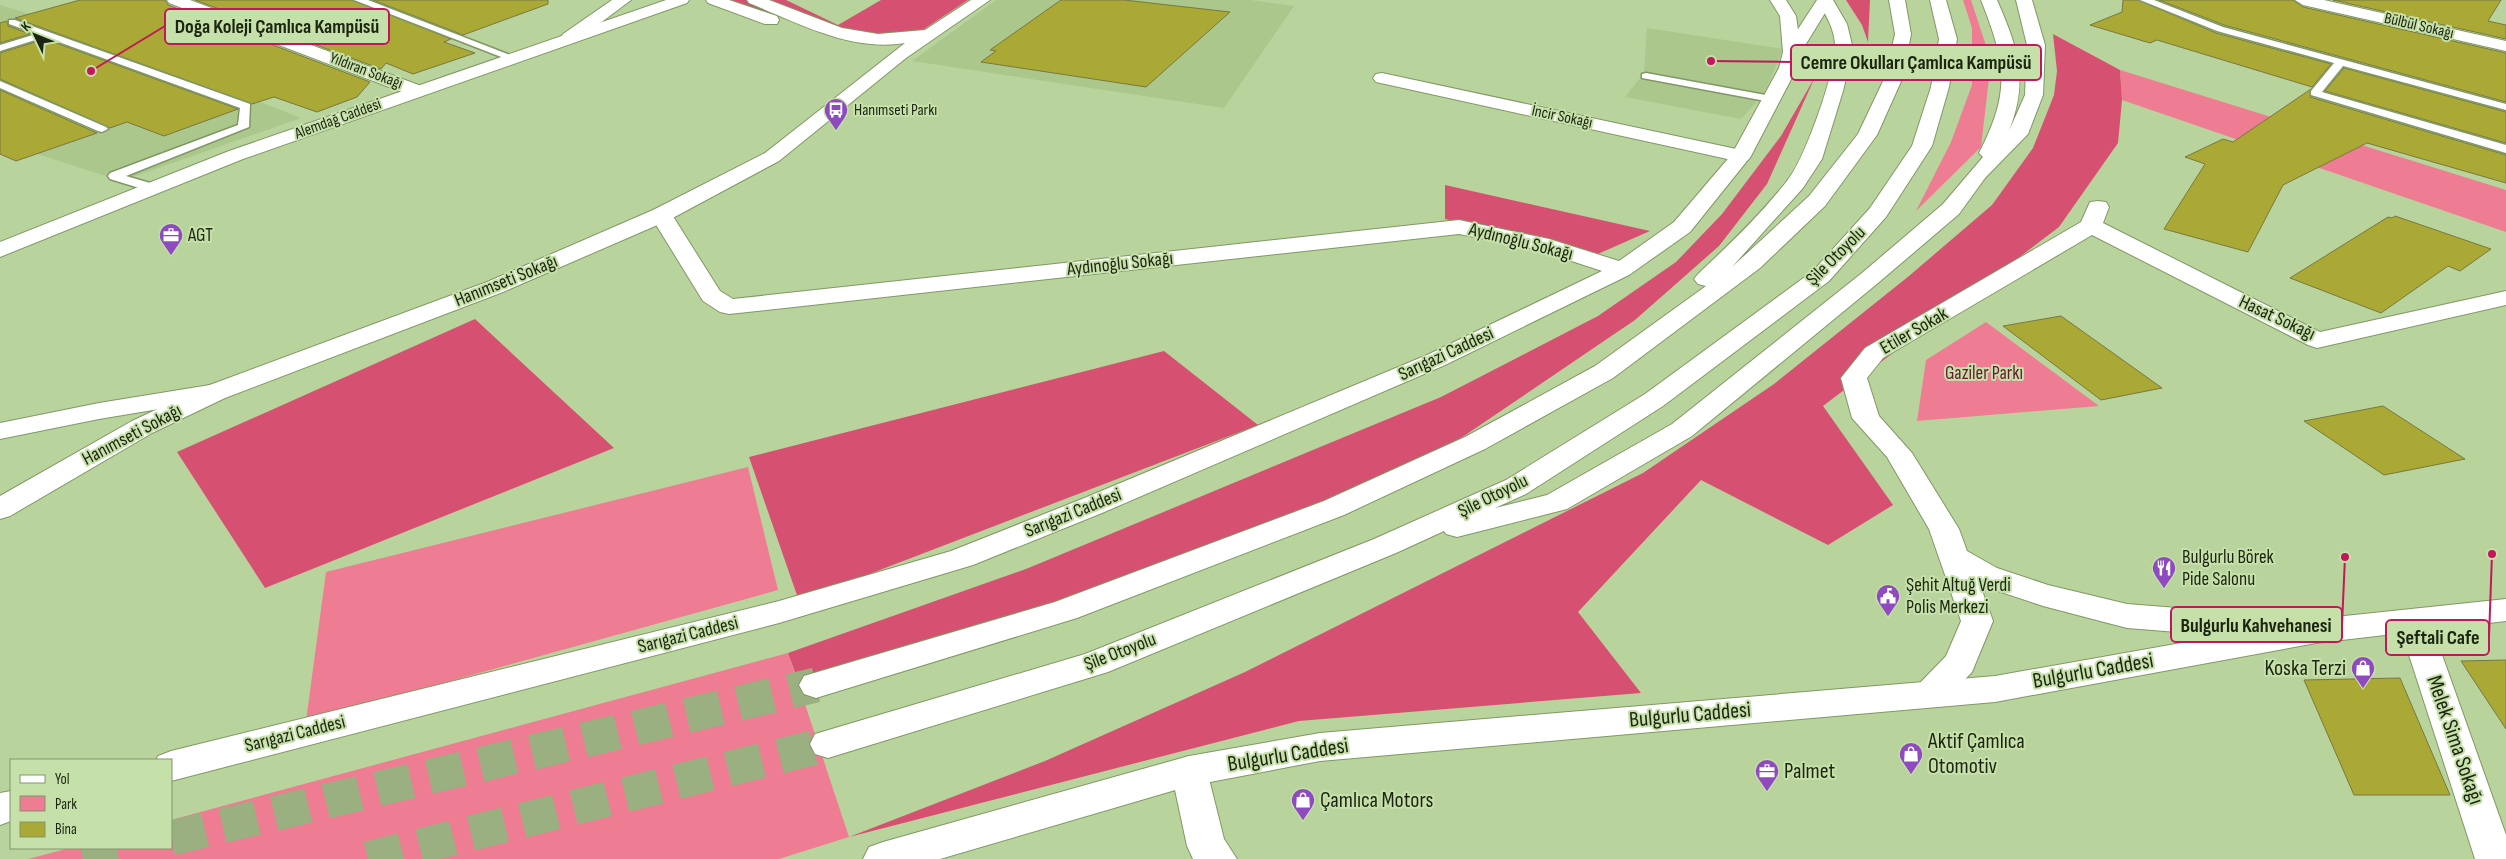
<svg xmlns="http://www.w3.org/2000/svg" width="2506" height="859" font-family="'Sofia Sans Condensed',sans-serif">
  <rect width="100%" height="100%" fill="#b9d39d"/>
  <path fill="#abc78c" d="M996,0H1250L1294,6L1224,108L912,61Z
    M0,5L63,24L301,118L121,181L0,142Z
    M1647,28L1783,49L1764,94L1741,119L1625,97L1644,73Z"/>
  <path fill="#ee7d93" d="M1963,0H1971L1991,61L1981,147L1916,211L1951,142L1972,85V28Z
    M2120,70L2506,190V232L2122,100Z
    M1986,322L2099,406L1917,421L1926,360Z
    M748,467L778,590L306,721L326,572Z
    M788,653L849,837L779,859H28L70,848H171V820Z"/>
  <path fill="#d65171" d="M729,0H786L838,25L881,0H968L909,39L858,41Z
    M1846,0H1870L1868,42L1862,25Z
    M2053,34L2120,70L2122,100L2118,143L2059,227L1823,406L1893,505L1828,545L1701,480L1578,612L1641,693L1299,721L849,837L1045,761L1245,672L1643,473L1774,384L1909,276L1992,205L2033,148L2054,95L2057,71Z
    M1815,77L1767,184L1719,246L1635,320L1458,440L1292,524L802,692L788,653L1026,569L1441,397L1598,316L1676,262L1722,214L1781,136Z
    M1445,185L1650,231L1591,257L1445,219Z
    M475,319L614,448L265,588L177,452Z
    M1164,351L1258,425L799,601L749,457Z"/>
  <path fill="#aaa935" stroke="#787840" d="M80,0H165L168,5L370,82L357,97L317,112L274,97L252,104L15,18Z
    M195,0H352L451,39L444,42L475,53L413,74L386,63L381,69Z
    M373,0H548V4L463,35Z
    M1061,0H1124L1230,12L1146,87L981,62L996,51L990,50Z
    M2123,0H2138L2216,33L2331,64L2312,87L2157,40L2150,43L2090,25L2122,12Z
    M2159,0H2293L2303,7L2506,53V102L2224,25Z
    M2333,0H2501L2488,21L2506,25V39Z
    M7,21L8,26L30,34L0,43V23Z
    M45,39L238,109L164,136L127,122L110,128L0,79V53Z
    M2344,68L2506,112V143L2325,91Z
    M2311,89L2310,97L2506,155V183L2367,143L2283,185L2248,252L2164,229L2205,164L2185,157L2223,139L2233,142Z
    M0,90L97,133L16,161L0,154Z
    M2395,216L2491,249L2460,271L2448,266L2381,313L2290,278L2388,217L2392,218Z
    M2061,316L2162,388L2101,400L2003,326Z
    M2383,406L2465,459L2384,475L2304,421Z
    M2506,660V729L2461,661Z
    M2400,678L2450,795H2354L2304,680Z"/>
  <g fill="none" stroke-linecap="round" stroke-linejoin="round">
    <path stroke="#9ab081" stroke-width="35" stroke-dasharray="35 18" stroke-linecap="butt" d="M171,838L816,685
      M83,859L130,848
      M368,859L828,744"/>
    <g stroke="#809865" stroke-width="3">
      <path id="lane" d="M354,0H368L518,58L517,60H509Z
        M2140,0H2154L2223,27L2506,104V110L2343,66L2322,92L2506,145V153L2311,95V91L2334,63L2217,31Z
        M9,20H15L250,104L249,127L126,176L157,185L159,188L157,191H149L110,179L108,176L110,173L238,125L240,108L45,37L0,51V45L36,34L9,24Z
        M1646,73L1771,96L1777,99L1771,102L1642,78V74Z
        M0,81L106,127L108,129L102,132L98,131L0,88Z"/>
    </g>
    <g stroke="#809865" stroke-width="2">
      <path id="street" d="M167,0H190L424,87L426,91L424,95H410L169,3Z
        M1770,0H1786L1796,16L1801,52L1798,56H1786L1783,52L1780,16Z
        M2295,0H2324L2506,41V51L2303,5Z
        M1382,73L1741,150L1748,152L1751,156L1748,160L1741,162L1376,82L1373,78L1376,74Z
        M2098,201L2106,202L2109,207L2103,223L2320,332L2506,291V305L2317,348L2308,345L2092,235L1883,358L1867,378L1879,416L1912,453L1959,529L1967,551L1997,568L2048,585L2127,604L2303,618L2315,622L2319,630L2315,638L2303,642L2127,628L2043,606L1980,585L1993,621L1972,672L1942,703L1930,707L1918,703L1913,694L1918,685L1946,656L1961,621L1929,529L1887,457L1852,418L1841,378L1865,348L2081,222L2090,202Z
        M216,384L225,386L229,392L225,398L99,419L0,439V423L99,403Z
        M2414,609L2426,613L2430,621L2506,835V859H2475L2398,621L2402,613Z
        M1189,756L1202,761L1207,771L1224,839L1237,859H1193L1187,846L1171,771L1176,761Z"/>
    </g>
    <g stroke="#809865" stroke-width="2">
      <path id="secondary" d="M612,0H631L575,42H563L561,38L563,34Z
        M1817,0H1833L1801,52L1797,68L1751,156L1690,232L1629,275L1445,365L1102,513L973,565L779,623L171,781V760H156L158,756L171,751L779,601L951,551L1082,499L1427,355L1602,271L1535,249L1459,234L729,314L720,312L703,301L650,215L653,210L661,208L669,210L720,291L733,299L1459,220L1549,239L1619,261L1674,222L1732,154L1779,68L1783,52Z
        M2506,599V621L2316,643L1995,702L1320,761L1189,786L940,859H863L869,847L883,842L1189,756L1320,733L1995,676L2316,619Z
        M11,791V821L0,825V793Z"/>
    </g>
    <g stroke="#809865" stroke-width="2">
      <path id="primary" d="M666,0H689L687,3L243,159L0,257V242L229,151Z
        M706,0H729L777,16L779,20L777,24H765L708,3Z
        M747,0H769L842,28L878,34L925,30L971,0H990L906,58L779,161L669,220L503,292L225,398L152,433L10,516L0,519V496L132,421L207,386L487,282L653,210L765,153L905,43C851,52 798,23 749,3Z"/>
    </g>
    <g stroke="#809865" stroke-width="2">
      <path id="highway" d="M1817,0H1833L1847,24L1853,49L1843,91L1822,159L1803,188L1732,267L1809,196L1858,134L1885,77L1895,34L1889,0H1905L1911,34L1903,77L1877,135L1825,206L1760,268L1613,378L1485,449L1344,515L1077,618L816,698L804,694L799,685L804,676L1055,602L1324,501L1465,437L1595,366L1706,286L1698,284L1694,279L1698,274C1729,245 1761,214 1787,181C1804,161 1834,76 1835,49C1836,31 1826,15 1817,0Z
        M1930,0H1946L1957,39L1949,87L1932,146L1886,217L1829,281L1663,406L1526,494L1495,508L1547,495L1672,424L1862,273L1943,204L1983,157L1979,153C2011,91 2006,63 1981,0H1997C2018,48 2029,80 2009,131L2025,95L2027,45L2016,0H2032L2045,45L2043,95L2028,134L1985,178L1959,214L1878,283L1692,436L1567,509L1457,537L1446,534L1444,531L1396,553L1108,672L828,758L815,754L810,744L815,734L1085,654L1374,539L1506,480L1645,394L1813,271L1870,208L1912,146L1931,87L1939,39Z"/>
    </g>
    <use href="#lane" fill="#fff" fill-rule="evenodd"/>
    <use href="#street" fill="#fff" fill-rule="evenodd"/>
    <use href="#secondary" fill="#fff" fill-rule="evenodd"/>
    <use href="#primary" fill="#fff" fill-rule="evenodd"/>
    <use href="#highway" fill="#fff" fill-rule="evenodd"/>
  </g>
  <defs>
    <g id="bus-pin" transform="scale(1.25)"><path d="M0 17L-7.5 6A9.5 9.5 0 1 1 7.5 6Z" fill="#8e4abe" stroke="#c6e0aa"/><path d="M-5-6H5V4H4V6H2V4H-2V6H-4V4H-5ZM-3.5-4V0h7V-4ZM-3.5 1.2v1.5H-2V1.2ZM2 1.2v1.5H3.5V1.2Z" fill="#fff"/></g>
    <g id="office-pin" transform="scale(1.25)"><path d="M0 17L-7.5 6A9.5 9.5 0 1 1 7.5 6Z" fill="#8e4abe" stroke="#c6e0aa"/><path d="M-6-3h4V-5.5h4V-3h4V5H-6ZM-1-4.5V-3h2v-1.5ZM-6 0V1H6V0Z" fill="#fff"/></g>
    <g id="restaurant-pin" transform="scale(1.25)"><path d="M0 17L-7.5 6A9.5 9.5 0 1 1 7.5 6Z" fill="#8e4abe" stroke="#c6e0aa"/><path d="M-5-6h1v4h1v-4h1v4h1v-4h1v5L-1.5 .5V6h-2V.5L-5-1ZM5-6V6H3V1.5H1.5Q1.5-4 5-6Z" fill="#fff"/></g>
    <g id="civic-pin" transform="scale(1.25)"><path d="M0 17L-7.5 6A9.5 9.5 0 1 1 7.5 6Z" fill="#8e4abe" stroke="#c6e0aa"/><path d="M-.6-6.5H3V-4.5H.6V-3L4-1V1h2V6H-6V1h2V-1L-.6-3ZM-1.2 2.5V6h2.4V2.5Z" fill="#fff"/></g>
    <g id="shop-pin" transform="scale(1.25)"><path d="M0 17L-7.5 6A9.5 9.5 0 1 1 7.5 6Z" fill="#8e4abe" stroke="#c6e0aa"/><path d="M-5-2.5h2.3a2.7 3.5 0 0 1 5.4 0H5L5.5 6h-11ZM-1.5-2.5h3a1.5 2.3 0 0 0-3 0Z" fill="#fff"/></g>
  </defs>
  <g fill-rule="evenodd">
    <use href="#bus-pin" x="836" y="110"/>
    <use href="#office-pin" x="171" y="235"/>
    <use href="#restaurant-pin" x="2164" y="568"/>
    <use href="#civic-pin" x="1888" y="596"/>
    <use href="#shop-pin" x="2363" y="668"/>
    <use href="#shop-pin" x="1911" y="754"/>
    <use href="#office-pin" x="1767" y="771"/>
    <use href="#shop-pin" x="1303" y="800"/>
  </g>
  <g text-anchor="middle" dominant-baseline="central" stroke-width="4" stroke-linejoin="round" paint-order="stroke">
    <g font-size="16" fill="#1c2511" stroke="#c6e0aa">
      <text transform="translate(2419 26) rotate(13)">Bülbül Sokağı</text>
      <text transform="translate(366 71) rotate(21)">Yıldıran Sokağı</text>
      <text transform="translate(1562 117) rotate(12)">İncir Sokağı</text>
      <text transform="translate(338 119) rotate(-20)">Alemdağ Caddesi</text>
    </g>
    <g font-size="16" fill="#1c2511" stroke="#c6e0aa" text-anchor="start">
      <text x="854" y="110">Hanımseti Parkı</text>
    </g>
    <g font-size="19" fill="#1c2511" stroke="#c6e0aa" text-anchor="start">
      <text x="188" y="235">AGT</text>
      <text x="2182" y="557">Bulgurlu Börek<tspan x="2182" dy="22">Pide Salonu</tspan></text>
      <text x="1906" y="585">Şehit Altuğ Verdi<tspan x="1906" dy="22">Polis Merkezi</tspan></text>
    </g>
    <g font-size="19" fill="#1c2511" stroke="#c6e0aa">
      <text transform="translate(1521 242) rotate(14)">Aydınoğlu Sokağı</text>
      <text transform="translate(1836 256) rotate(-45)">Şile Otoyolu</text>
      <text transform="translate(1120 264) rotate(-6)">Aydınoğlu Sokağı</text>
      <text transform="translate(506 281) rotate(-22)">Hanımseti Sokağı</text>
      <text transform="translate(2277 318) rotate(25)">Hasat Sokağı</text>
      <text transform="translate(1914 331) rotate(-30)">Etiler Sokak</text>
      <text transform="translate(1446 354) rotate(-25)">Sarıgazi Caddesi</text>
      <text transform="translate(132 435) rotate(-28)">Hanımseti Sokağı</text>
      <text transform="translate(1493 496) rotate(-26)">Şile Otoyolu</text>
      <text transform="translate(1073 513) rotate(-22)">Sarıgazi Caddesi</text>
      <text transform="translate(688 635) rotate(-14)">Sarıgazi Caddesi</text>
      <text transform="translate(1120 652) rotate(-21)">Şile Otoyolu</text>
      <text transform="translate(295 734) rotate(-14)">Sarıgazi Caddesi</text>
    </g>
    <g font-size="19" fill="#6b162f" stroke="#c6e0aa">
      <text x="1984" y="373">Gaziler Parkı</text>
    </g>
    <g font-size="22" fill="#1c2511" stroke="#c6e0aa" text-anchor="start">
      <text x="2346" y="668" text-anchor="end">Koska Terzi</text>
      <text x="1928" y="741">Aktif Çamlıca<tspan x="1928" dy="25">Otomotiv</tspan></text>
      <text x="1784" y="771">Palmet</text>
      <text x="1320" y="800">Çamlıca Motors</text>
    </g>
    <g font-size="22" fill="#1c2511" stroke="#c6e0aa">
      <text transform="translate(2093 671) rotate(-10)">Bulgurlu Caddesi</text>
      <text transform="translate(1690 715) rotate(-5)">Bulgurlu Caddesi</text>
      <text transform="translate(2455 740) rotate(71)">Melek Sima Sokağı</text>
      <text transform="translate(1288 755) rotate(-9)">Bulgurlu Caddesi</text>
    </g>
  </g>
  <path fill="none" stroke="#c2185b" stroke-width="2" d="M91 71L165 26M1711 61L1791 62M2345 557L2342 625M2492 554L2489 637"/>
  <g fill="#c2185b" stroke="#c6e0aa" stroke-width="2">
    <circle cx="91" cy="71" r="5"/>
    <circle cx="1711" cy="61" r="5"/>
    <circle cx="2345" cy="557" r="5"/>
    <circle cx="2492" cy="554" r="5"/>
  </g>
  <g fill="#c6e0aa" stroke="#c2185b" stroke-width="2">
    <rect x="165" y="9" width="224" height="35" rx="5"/>
    <rect x="1791" y="45" width="250" height="35" rx="5"/>
    <rect x="2171" y="607" width="171" height="35" rx="5"/>
    <rect x="2386" y="620" width="103" height="35" rx="5"/>
  </g>
  <g font-size="20" text-anchor="middle" font-weight="bold" fill="#1c2511">
    <text x="277" y="33">Doğa Koleji Çamlıca Kampüsü</text>
    <text x="1916" y="69">Cemre Okulları Çamlıca Kampüsü</text>
    <text x="2256" y="632">Bulgurlu Kahvehanesi</text>
    <text x="2438" y="644">Şeftali Cafe</text>
  </g>
  <rect x="10" y="759" width="162" height="90" fill="#c6e0aa" stroke="#82956d"/>
  <rect x="20" y="775" width="25" height="8" fill="#ffffff" stroke="#82956d"/>
  <text x="55" y="784" font-size="15" fill="#1c2511">Yol</text>
  <rect x="20" y="796" width="25" height="15" fill="#ee7d93" stroke="#82956d"/>
  <text x="55" y="809" font-size="15" fill="#1c2511">Park</text>
  <rect x="20" y="822" width="25" height="15" fill="#aaa935" stroke="#82956d"/>
  <text x="55" y="834" font-size="15" fill="#1c2511">Bina</text>
  <g transform="translate(35 35) rotate(313)" stroke="#c6e0aa" stroke-width="4" paint-order="stroke">
  <path d="M0-4L9 19L0 12L-9 19Z" fill="#1c2511"/>
  <text y="-8" font-size="14" font-weight="bold" text-anchor="middle" fill="#1c2511">K</text>
  </g>
</svg>
